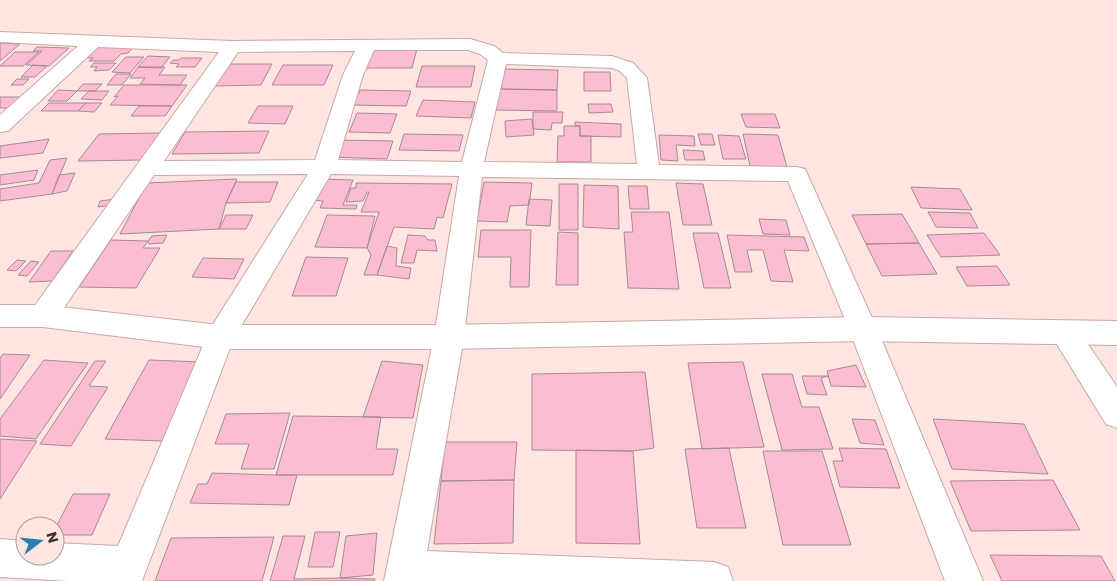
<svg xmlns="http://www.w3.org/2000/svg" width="1117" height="581" font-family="Poppins,sans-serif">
  <rect width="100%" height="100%" fill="#fee5e1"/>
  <path fill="#fcbcd1" stroke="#a68b93" d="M0,43L20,44L0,61Z
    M98,44H136L128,53L121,54L114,61H89L93,58H85Z
    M37,47L69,48L49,66L26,65L42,51H33Z
    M371,49H417L412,68H364Z
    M15,52H39L23,66H0Z
    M148,56L170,57L161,68L138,67Z
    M126,57H144L130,73L112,72Z
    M181,58H202L195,67H176L179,64L170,63L173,60H179Z
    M94,63H116L109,70L94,71L97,67H90Z
    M226,64H272L261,85L213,86Z
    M33,65L47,66L35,77H21Z
    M283,65H333L324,85H272Z
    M422,66H475L471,87H416Z
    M138,67H165L159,75H187L180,85L140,84L145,78H130Z
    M501,69L558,70L557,90L499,89Z
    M584,72H610L611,91H584Z
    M116,74H131L122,85H107Z
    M17,79H29L23,85H11Z
    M83,84H102L95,91H77Z
    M124,85H187L172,106L110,105L118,96L114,97Z
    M499,89L557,90V111L496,110Z
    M58,90L77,91L67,101H48Z
    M360,90L411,91L406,106L353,105Z
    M89,91H109L102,100L81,99Z
    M0,97H28L17,108H0Z
    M423,100L475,102L471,118L416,116Z
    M49,103H86L78,111H41Z
    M86,103H102L94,112L78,111Z
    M588,104H611L613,112L589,113Z
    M139,106H172L165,116H131Z
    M258,106H293L285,124L248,123Z
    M533,112H563L562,123H552L551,130L533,129Z
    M357,113L397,114L390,133L349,132Z
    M741,114H775L780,128L746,127Z
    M532,119L534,135L506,137L505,121Z
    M575,122L621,124V137L580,136V126H575Z
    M564,126H580V136H591V162H557L558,136H564Z
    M269,131L259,153L172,154L185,132Z
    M160,133L143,160L78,161L99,134Z
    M404,134L463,135L459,151L399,150Z
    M698,134H712L715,145H701Z
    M743,134L778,135L787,167L750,166Z
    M659,135L694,136L695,146L676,145L678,161L661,160Z
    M718,135L739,136L746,159H723Z
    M49,139L43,153L0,158V146Z
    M337,140L393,141L387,159L329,157Z
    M683,150L703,151L705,160H685Z
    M67,158L52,194L0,201V189L39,183L50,160Z
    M38,170L34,180L0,185V175Z
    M75,173L67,191L52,194L59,175Z
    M237,179L226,203L219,229L120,234L147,183Z
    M322,179L353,180L343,205H357L356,209L320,208L323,201L312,200Z
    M236,182H278L270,202L226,203Z
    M484,182L532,183L529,205L510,206L507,222L477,221Z
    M356,183L452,184L443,218L437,217L434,229L394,227L377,275H364L371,255L367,248L379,212H361L369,192H367L363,201L346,202L351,188H356Z
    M676,183L703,184L712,225H683Z
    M559,184H578V230H559Z
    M584,185L618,186L619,229L583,227Z
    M628,186H647L649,209H630Z
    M911,187L960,189L972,210L921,208Z
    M115,199L113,205L98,207L100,201Z
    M529,199L552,200L550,226L526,225Z
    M631,212H669L679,289L628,288L624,232H633Z
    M928,212L970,213L978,228L936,227Z
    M902,214L919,243L866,244L852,215Z
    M226,215H253L246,229H219Z
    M327,215L375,216L367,248L315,247Z
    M759,219L786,220L790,235L763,234Z
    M481,230H531L529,287H510L511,257H478Z
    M558,232L578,233V285H556Z
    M693,233H718L731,288H704Z
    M984,233L1000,255L941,257L927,235Z
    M167,235L163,243L149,244L148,241L152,236Z
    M408,235L425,236L428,240H435L437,251L417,250L414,263H401Z
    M727,235L804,237L809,251L784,250L793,282L771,281L763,250H747L752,272H735Z
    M111,240L148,241L143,248H160L136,288L79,287Z
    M919,243L937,274L882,276L866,244Z
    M387,246L397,248L396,266L411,268L409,279L377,275Z
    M51,251H73L52,281L29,282Z
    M306,257L348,258L336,296H292Z
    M203,258L244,259L234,279L192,277Z
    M17,260L26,261L16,271L7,270Z
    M31,261L39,262L27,276L18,275Z
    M997,266L1010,285L967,286L956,267Z
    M3,354L30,355L0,399V358Z
    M44,360L88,363L36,439L0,436V419Z
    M149,360L202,362L163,441L105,439Z
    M95,361H106L89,386L108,387L71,446L40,444Z
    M382,361L423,365L413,418L363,417Z
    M743,362L764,447L702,449L688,363Z
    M856,365L866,387L831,386L827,371Z
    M645,372L654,448L633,451L532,450V374Z
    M762,374H792L802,407H819L833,449L782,450Z
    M802,376H829L821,378L827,395L807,394Z
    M290,413L274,469H241L249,444H215L226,414Z
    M293,416L381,417L376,449H398L393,475H276Z
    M852,419L875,420L884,445L860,443Z
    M933,419L1024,424L1048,474L952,469Z
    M0,439L37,441L0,499Z
    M445,442H517L514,480L441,481Z
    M729,448L746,528H697L685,449Z
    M839,448L886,449L900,488L840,487L833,461H843Z
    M576,450L633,451L640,544L576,543Z
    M763,451H822L851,545H783Z
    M212,473L276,475H297L289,505L190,503L198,484H207Z
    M514,480L513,543L434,544L441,481Z
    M1053,480L1080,530L971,531L950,481Z
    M73,494H110L92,535H55V529Z
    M315,532H340L333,567H308Z
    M377,533L373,575L340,578L346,536Z
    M283,536H305L294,579L340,578L375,579L374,581H270Z
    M274,537L262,581H155L171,538Z
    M990,555L1101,556L1115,581H1002Z"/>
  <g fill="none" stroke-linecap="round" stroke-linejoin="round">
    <g stroke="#c7a9a5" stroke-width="2">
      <path id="minor" d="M0,32L232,41L470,39L494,46L503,53L612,56L633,63L647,78L659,165L797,167L805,169L877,329L983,581H945L849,329L788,181L482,177L464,337L427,551L714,562L728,567L733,581H384L434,337L459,176L331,174L233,340L142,581H68L0,577V539L25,541V556H55V543L118,546L210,329L308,174L154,175L53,324L43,327L33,324L29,316L33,308L219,52L98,47L8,131L0,132V115L78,46L0,42ZM374,50H468L480,54L488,60L462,162L338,160L363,75ZM355,51L343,75L315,160L164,161L238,52ZM506,64L612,68L620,71L627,78L637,164L484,162Z
        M1065,321L1075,325L1117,387V428L1106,424L1050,333L1055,325Z"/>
    </g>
    <g stroke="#c7a9a5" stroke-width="2">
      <path id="tertiary" d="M0,305H43L220,325H449L863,317L1117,321V345L863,341L449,349H220L43,327H0Z"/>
    </g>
    <use href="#minor" fill="#fff" fill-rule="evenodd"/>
    <use href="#tertiary" fill="#fff" fill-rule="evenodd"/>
  </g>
  <g transform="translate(40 541) rotate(74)"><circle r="24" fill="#fee5e1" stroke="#b09d99"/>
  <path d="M0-4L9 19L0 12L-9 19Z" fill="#2780ae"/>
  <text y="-8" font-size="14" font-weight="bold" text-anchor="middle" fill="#3b302e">N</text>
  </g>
</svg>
